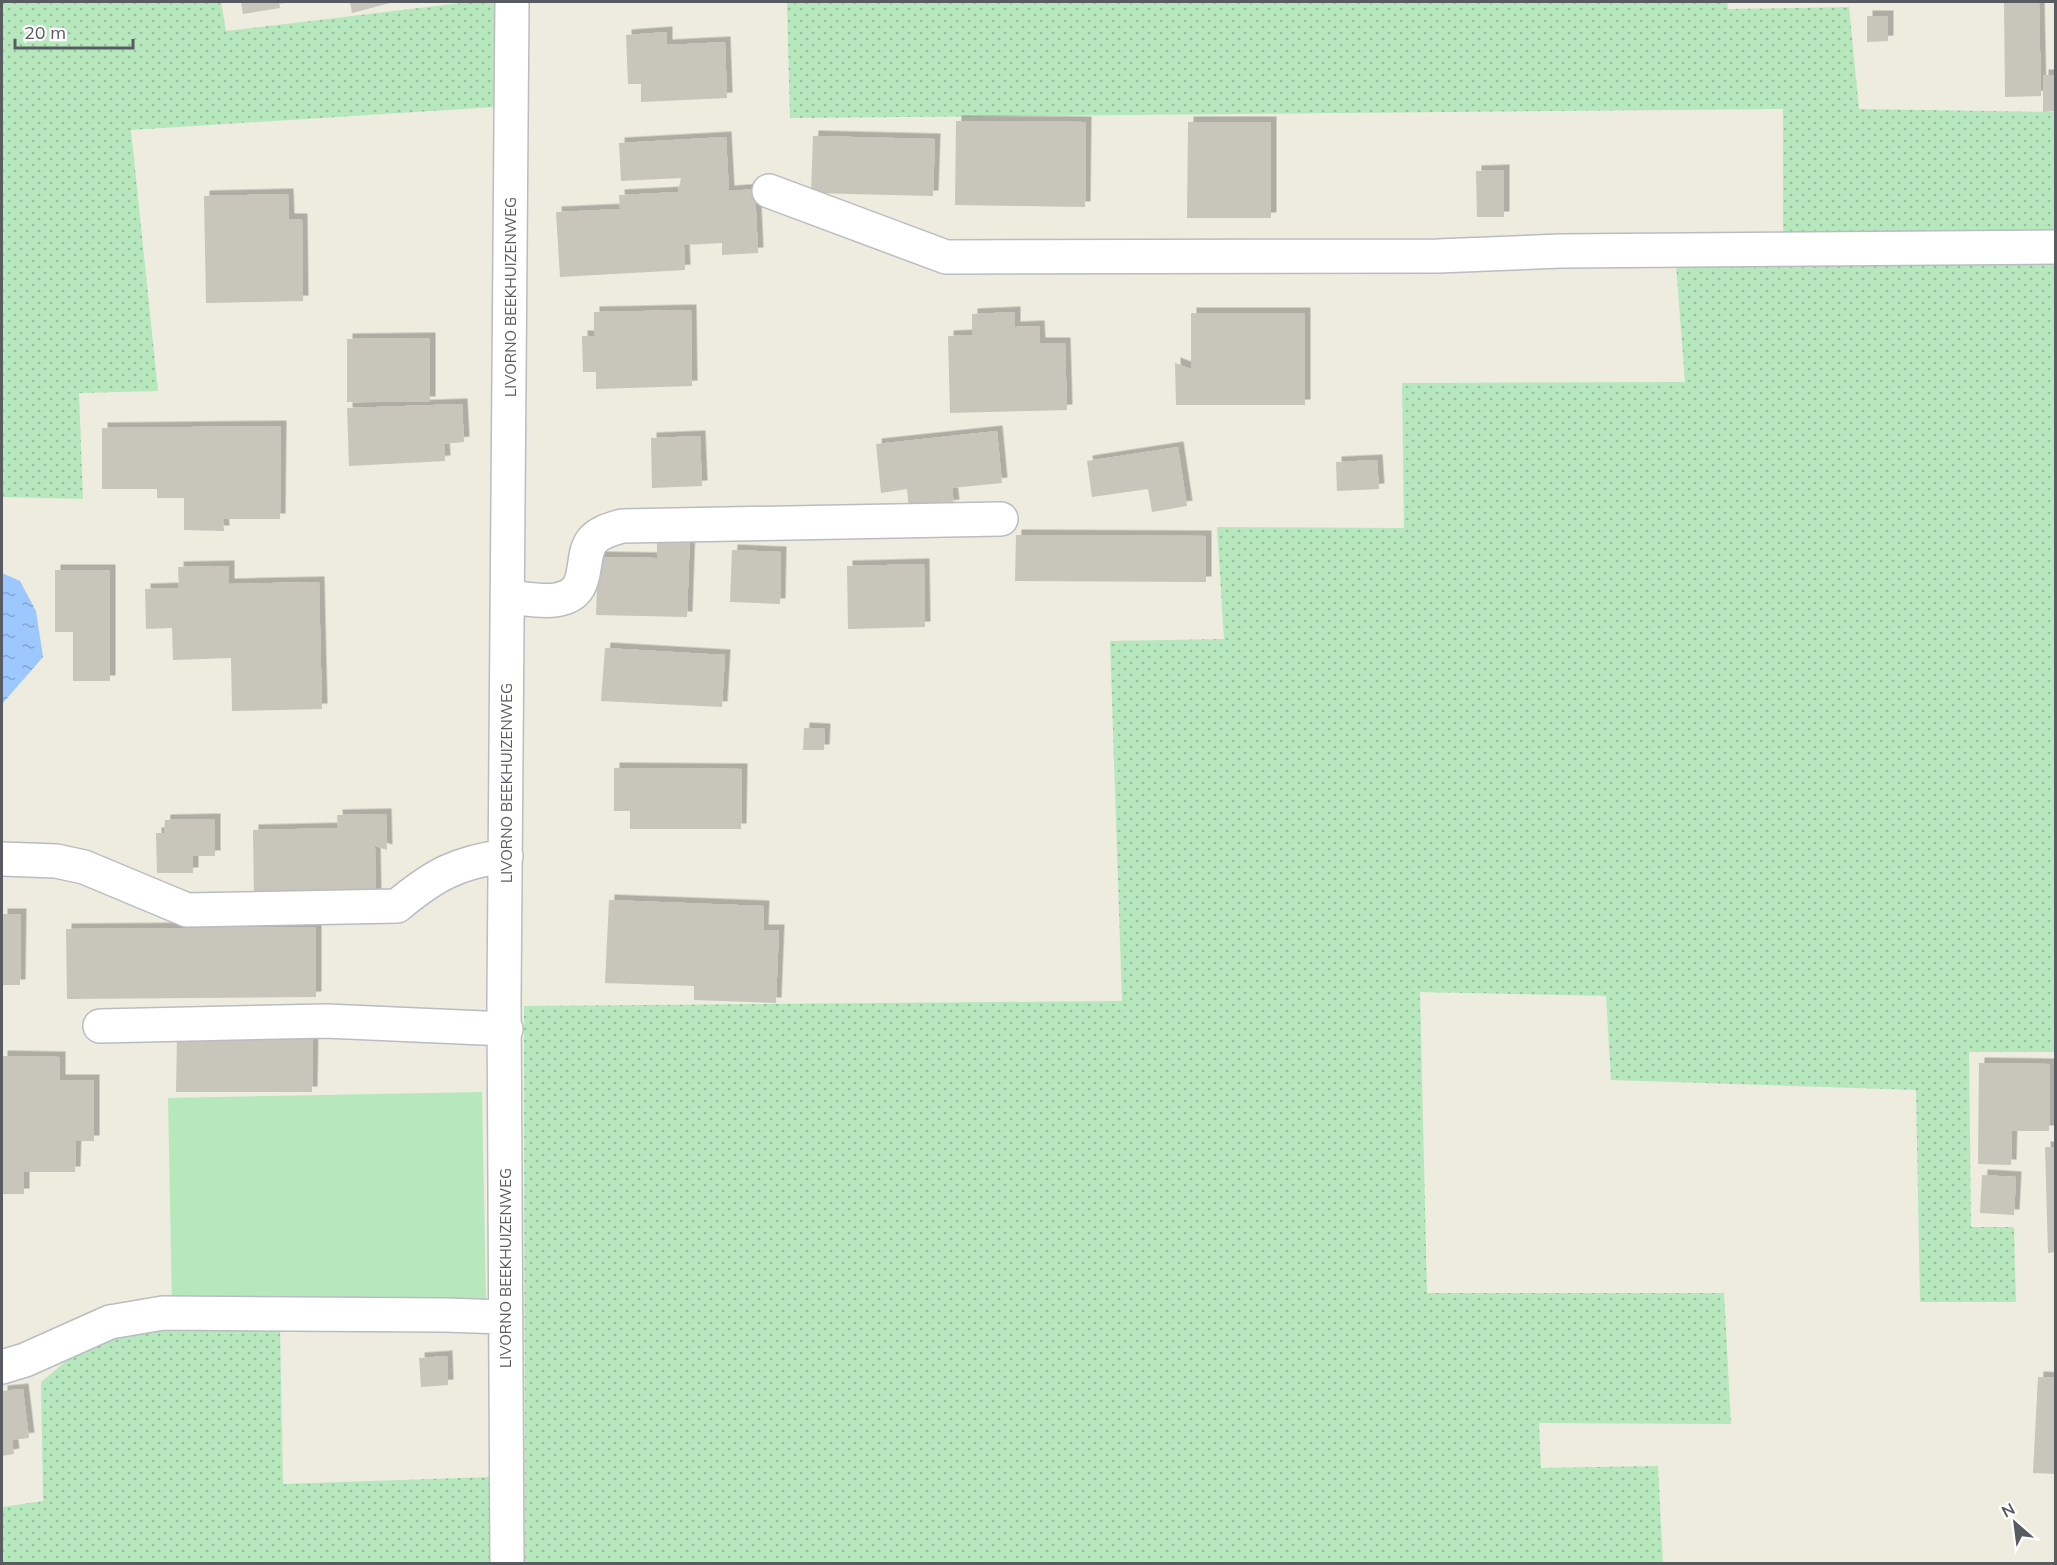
<svg xmlns="http://www.w3.org/2000/svg" width="2057" height="1565" font-family="Mulish,sans-serif">
  <defs>
    <pattern id="grass-dots" width="8" height="8" patternUnits="userSpaceOnUse" patternTransform="scale(1.5)"><rect width="8" height="8" fill="#b7e8bd"/><path d="M2 2h.1M6 6h.1" fill="none" stroke="#98bf9d" stroke-width="1.8" stroke-linecap="round"/></pattern>
    <pattern id="water-ripples" width="26" height="14" patternUnits="userSpaceOnUse" patternTransform="scale(1.5)"><rect width="26" height="14" fill="#9cc8ff"/><path d="M2 4q2-2 4 0t4 0M15 11q2-2 4 0t4 0" fill="none" stroke="#82a5d2"/></pattern>
    <filter id="shadow"><feDropShadow dx="5.5" dy="-5.5" stdDeviation="0" flood-color="#0004"/></filter>
  </defs>
  <rect width="100%" height="100%" fill="#edecde"/>
  <path fill="url(#grass-dots)" d="M2,2H221L226,31L469,2H494L495,107L131,130L158,391L79,393L83,499L2,497Z
    M787,2H1727L1728,9L1849,7L1859,109L2055,112V234L1783,233V109L790,118Z
    M2055,260V1052H1969L1971,1227H2014L2016,1302H1920L1916,1090L1611,1080L1606,996L1420,992L1427,1293H1724L1731,1424L1539,1423L1541,1468L1658,1466L1663,1563H525L524,1006L1122,1001L1110,641L1224,639L1217,527L1404,528L1402,383L1685,382L1676,265Z
    M280,1327L283,1484L490,1477L491,1563H2V1507L43,1501L41,1382L88,1343L141,1329Z"/>
  <path fill="#b7e8bd" d="M482,1092L486,1300L172,1306L168,1098Z"/>
  <path fill="url(#water-ripples)" d="M2,573L20,581L36,611L43,657L2,704Z"/>
  <path fill="#c8c5bb" filter="url(#shadow)" d="M241,2H279L280,8L243,14Z
    M350,2H394L352,13Z
    M2004,2H2039L2041,96L2005,97Z
    M1867,16H1888V41L1867,42Z
    M667,32V45L725,42L727,98L641,102V84H628L626,35Z
    M2043,75H2056V111L2043,112Z
    M956,121L1086,122L1085,207L955,205Z
    M1188,122H1271V218H1187Z
    M813,136L935,139L933,196L811,193Z
    M726,137L729,191L755,189L758,253L722,255V243L684,245L685,270L560,277L556,212L620,209L619,195L678,192L681,178L621,181L619,143Z
    M1504,170V217H1477L1476,171Z
    M288,194L289,219H302L303,301L206,303L204,196Z
    M691,310L692,386L596,389V372H583L582,336H594V312Z
    M1015,312V327L1039,326L1040,343H1065L1067,410L950,413L948,336L972,335V314Z
    M1191,313H1305V405H1176L1175,363L1191,369Z
    M430,338V402H347V339Z
    M462,404L464,442L444,444L445,461L349,466L347,408Z
    M281,426L280,519H223L224,531L184,530V498H157V489H102V428Z
    M997,431L1002,483L952,488L954,505L909,510L907,489L881,493L876,444Z
    M700,436L702,486L652,488L651,438Z
    M1178,447L1187,506L1152,512L1148,489L1092,497L1087,461Z
    M1377,460L1379,489L1337,491L1336,462Z
    M657,533L690,534L687,617L596,615L598,557L657,558Z
    M1016,535L1206,536V582L1015,581Z
    M732,550L781,552L780,604L730,602Z
    M924,564L925,627L848,629L847,566Z
    M229,566V584L319,582L322,709L232,711L231,658L173,660L172,628L146,629L145,589L179,588L178,567Z
    M55,570H110V681H73V632H55Z
    M605,648L725,655L722,707L601,701Z
    M804,728L825,729L824,750H803Z
    M614,768L742,769L741,829H630V811H614Z
    M386,814L387,850L375,846L376,896L254,900L253,830L338,828L337,815Z
    M215,819V856H193V873H157L156,833H164L165,820Z
    M609,900L764,906L763,930H779L776,1003L694,1000V986L605,983Z
    M2,914H21L20,985H2Z
    M316,927V997L67,999L66,929Z
    M177,1035H313L312,1092H176Z
    M2,1056L60,1057V1080H94V1141H76L75,1172H24V1194H2Z
    M1979,1063L2050,1064L2049,1131H2012L2011,1165L1978,1164Z
    M2045,1147H2056V1252L2048,1253Z
    M1982,1175L2016,1177L2014,1215L1980,1213Z
    M447,1356L448,1385L421,1387L419,1358Z
    M2038,1377L2056,1378V1474L2033,1473Z
    M23,1389L29,1438L12,1440L14,1454L2,1456V1391Z"/>
  <g fill="none" stroke-linecap="round" stroke-linejoin="round">
    <g stroke="#babcc3" stroke-width="36">
      <path id="minor" d="M769,191L946,257L1438,256L1561,251L2056,247
        M507,597C522,598 540,602 555,600C594,595 578,559 592,541C599,532 612,529 622,526L1001,519
        M2,859L56,861L84,867L187,910L397,906C434,875 458,862 506,856
        M100,1026L326,1021L506,1029
        M2,1367L25,1360L110,1322L163,1313L444,1315L505,1317
        M507,1564L504,1000L512,2"/>
    </g>
    <use href="#minor" stroke="#fff" stroke-width="33"/>
  </g>
  <g text-anchor="middle" dominant-baseline="central" stroke-width="4.5" stroke-linejoin="round" paint-order="stroke">
    <g font-size="15" fill="#585b62" stroke="#fff">
      <text transform="translate(510 297) rotate(-90)">LIVORNO BEEKHUIZENWEG</text>
      <text transform="translate(506 783) rotate(-90)">LIVORNO BEEKHUIZENWEG</text>
      <text transform="translate(505 1268) rotate(-90)">LIVORNO BEEKHUIZENWEG</text>
    </g>
  </g>
  <rect width="2057" height="1565" fill="none" stroke="#585b62" stroke-width="6"/>
  <g transform="translate(2015 1523) rotate(332)" stroke="#ffffff" stroke-width="4.5" paint-order="stroke">
  <path d="M0-4.5L10 22L0 15L-10 22Z" fill="#585b62"/>
  <text y="-9" font-size="16" font-weight="bold" text-anchor="middle" fill="#585b62">N</text>
  </g>
  <path d="M15 39v9h118v-9" fill="none" stroke="#585b62" stroke-width="3"/>
  <text x="24" y="39" font-size="18" fill="#585b62" stroke="#ffffff" stroke-width="4.5" paint-order="stroke">20 m</text>
</svg>
